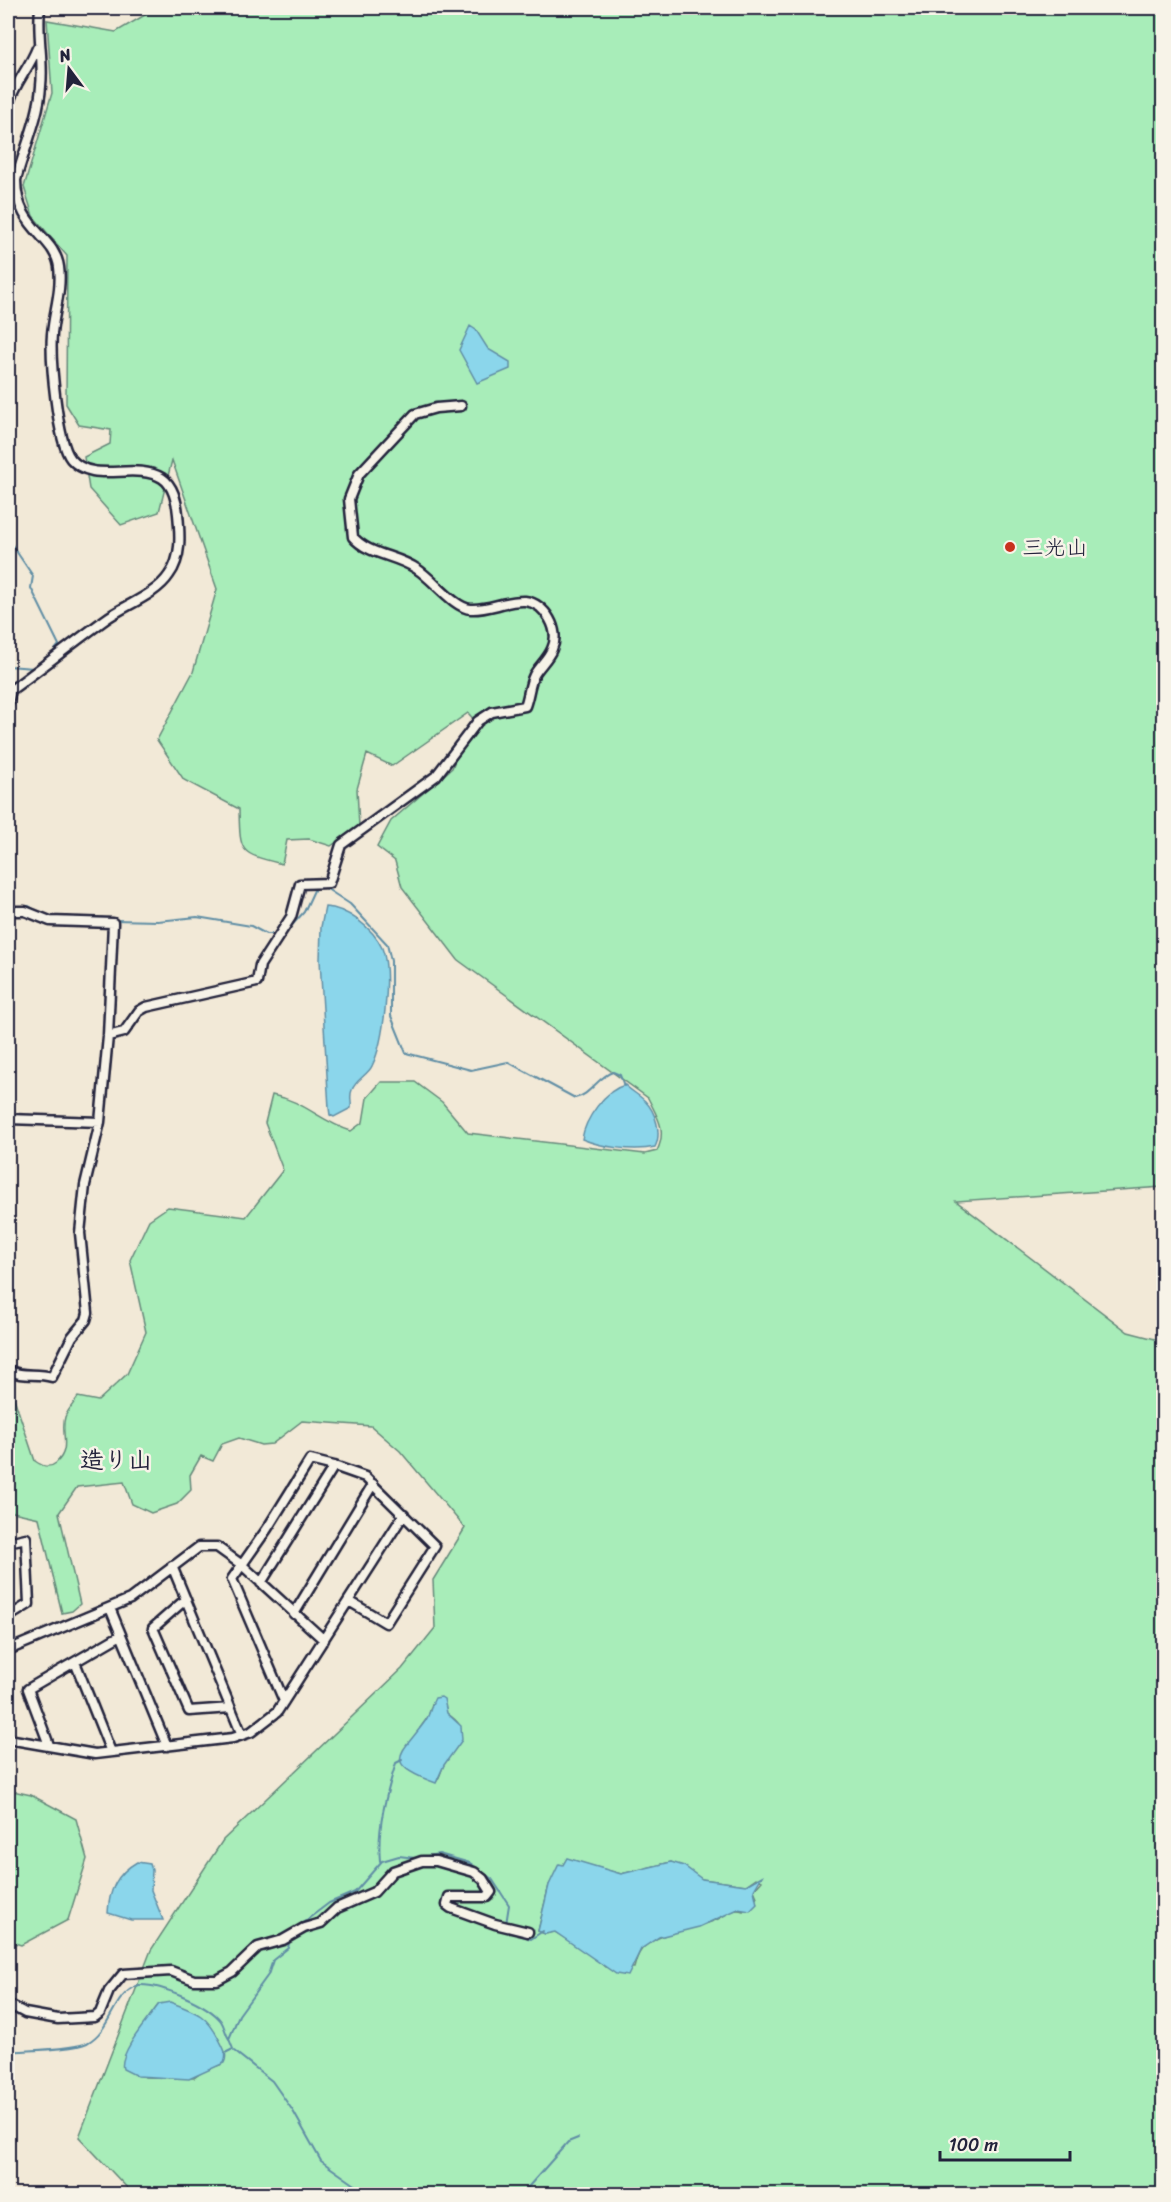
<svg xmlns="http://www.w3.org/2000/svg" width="1171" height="2202" font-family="Sriracha,'Klee One',sans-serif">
  <rect width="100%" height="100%" fill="#f2e9d7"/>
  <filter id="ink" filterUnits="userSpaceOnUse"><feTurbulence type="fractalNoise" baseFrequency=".0167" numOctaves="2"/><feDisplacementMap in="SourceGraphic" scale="12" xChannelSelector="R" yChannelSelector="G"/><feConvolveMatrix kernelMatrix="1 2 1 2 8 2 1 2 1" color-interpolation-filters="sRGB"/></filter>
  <g filter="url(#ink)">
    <path fill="#a8edb9" stroke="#65887a" stroke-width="1.5" fill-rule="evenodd" d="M146,8H1163V1187L956,1201L1128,1332L1163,1341V2194H133L79,2137L151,1950L223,1840L402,1669L435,1628L433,1580L465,1528L400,1451L371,1426L302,1421L272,1444L261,1445L239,1438L222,1444L213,1461L201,1456L190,1475L191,1490L177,1504L151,1513L132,1504L124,1482L77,1487L59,1513L80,1604L72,1611L62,1613L39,1518L8,1511V1380L35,1461C42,1466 49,1469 56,1463C72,1448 60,1434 65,1417C67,1411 74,1403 78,1397L98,1401L127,1374L146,1332L130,1260L149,1220L168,1207L246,1217L283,1170L265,1123L272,1095C305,1101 319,1121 351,1131L363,1122L367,1098L381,1082H415L442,1102L468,1133L645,1154L657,1151C667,1130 658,1118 648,1098L458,960L402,887L395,861L377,847L391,821L452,768L460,748L479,725L468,713L392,766L367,754L357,789L359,826L331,846L309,839L287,840L282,864C239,853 240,854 239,809L184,780L157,740L193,672L217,589L172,460L159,512L121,525L89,489L84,457L110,444L111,430L79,425L66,404L67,256L33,216L24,187L52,93L47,20L116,32L145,15ZM432,1704C466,1725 470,1728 446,1761C441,1768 441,1777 436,1782L413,1772L420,1728L428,1717ZM567,1859L621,1874L671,1862L701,1879L746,1885L756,1878L762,1881L754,1890L757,1897L743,1911C733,1907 727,1915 718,1919C695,1930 663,1930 644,1947C637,1953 636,1961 634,1968L605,1967L588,1952L555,1932L545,1934L538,1931L549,1885ZM159,2004L220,2065L205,2070L194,2078L145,2077L150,2016Z
      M8,1790L31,1795L76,1819L87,1859L68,1920L21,1945L8,1941Z"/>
    <path fill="#8bd6eb" stroke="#618ea5" stroke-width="1.5" d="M470,326L476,330L488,349L510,362V369L477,383L459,350Z
      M325,907C347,908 373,928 382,948C392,973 384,1042 372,1066C368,1075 356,1079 352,1090C349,1096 352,1101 351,1108L334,1117L330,1115L329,1108L320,960L321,927Z
      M625,1085C631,1091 639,1095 645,1101C656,1112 662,1134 655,1147C634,1152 601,1147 582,1139C585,1119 605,1090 625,1085Z
      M441,1697L444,1699L447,1713L461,1726L462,1740L444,1765L436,1783C378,1763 403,1753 426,1720C430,1714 431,1705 435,1698Z
      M567,1858L621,1874L671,1862L684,1866L702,1879L746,1885L762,1876L754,1890L757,1904L750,1911L738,1909L699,1927L659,1937L641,1949L628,1976L616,1974L555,1932L545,1934L538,1931L549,1885L559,1864L563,1865Z
      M137,1862L150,1864L152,1870L151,1890L163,1920H131L108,1913C109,1891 116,1874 137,1862Z
      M170,2002C197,2012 207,2015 220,2041C224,2049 228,2055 224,2063L189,2079L137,2076L123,2069C118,2053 149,2018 159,2004Z"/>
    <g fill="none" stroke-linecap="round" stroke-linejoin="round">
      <path stroke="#618ea5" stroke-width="2" d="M8,120L11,107
        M8,539L33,576L31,588L59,645L50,656
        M8,666L34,668
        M324,887L350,904L387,944L391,961V1016L406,1053L471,1070L508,1062L575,1098C590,1096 598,1076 613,1072L620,1075L624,1086
        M8,907L29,906L43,915
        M114,920L158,921L197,917L251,926L266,934H276
        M285,933L304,912L316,886
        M380,1861C377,1828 386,1795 396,1763L402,1760
        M506,1930L531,1939L543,1931
        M292,1931L329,1903L355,1892L382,1861L399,1856L415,1858L439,1854L470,1863L492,1879L509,1905L506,1924
        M234,2051L272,2081L293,2111L321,2161L368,2194
        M8,2052C26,2050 73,2050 87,2043C113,2029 111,1995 139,1985C161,1984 208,2004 221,2021C225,2027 225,2033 229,2039
        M225,2053L233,2049L229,2039L239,2015L268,1975L273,1960L288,1948L290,1939
        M522,2194L568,2142L578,2138"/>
      <g stroke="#22223b" stroke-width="13">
        <path id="minor" d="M8,106C13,85 29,69 37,48
          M8,704L11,690C43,667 74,642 106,619C125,605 156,595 169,575C182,558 180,534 178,514C177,502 173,485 162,478C134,461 93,485 71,459C57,442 50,358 52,334C54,311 62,290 59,267C55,236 16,229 16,180C24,149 39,118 41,86C44,60 37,36 40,8
          M8,911H25L50,921L113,923L108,1036L100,1122L85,1185L80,1233L88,1313L86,1320L72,1337L52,1377C36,1372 22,1378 8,1370
          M108,1036L124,1032L139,1011L146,1007L257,982L260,965L291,917L300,884L329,883L341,845L436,776L478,721L492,712L525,706C529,696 529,685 534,675C539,666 548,659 552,649C561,630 545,603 525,601C506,600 489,610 471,609C454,608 433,579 417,569C397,555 368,555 353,537L349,499L359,474L415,414L436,408L461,406
          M8,1119L100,1122
          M8,1542L26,1538L29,1604L8,1617
          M172,1566L242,1735
          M261,1583L334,1466L365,1477L435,1546L386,1623L349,1601
          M186,1599L153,1628L189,1711L231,1708
          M110,1608L167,1746
          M294,1614L373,1484
          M8,1650L130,1599L199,1547H217L242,1565L324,1640
          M75,1662L111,1752
          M284,1701L232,1579L267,1529L310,1460L334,1466
          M8,1739L95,1754L233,1738L251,1732L277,1712L404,1514
          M49,1745L28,1689L121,1635
          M8,2004L25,2013L58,2019L95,2017L100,2013L109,1991L123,1974L171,1971L194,1980H217L232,1972L258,1947L283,1940L304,1928L321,1923L337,1908L374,1892L393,1871L422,1861H436L474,1872L483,1879L491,1892L487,1897H449L447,1905L451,1908L495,1924L528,1932"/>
      </g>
      <use href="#minor" stroke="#f7f3e8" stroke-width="8"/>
    </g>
  </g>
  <circle fill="#c8321e" stroke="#f7f3e8" stroke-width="2" cx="1010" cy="547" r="6"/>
  <g text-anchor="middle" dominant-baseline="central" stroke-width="5" stroke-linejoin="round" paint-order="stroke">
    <g font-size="22" fill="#22223b" stroke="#f7f3e8" text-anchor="start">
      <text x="1022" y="547">三光山</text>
    </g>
    <g font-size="24" font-weight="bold" fill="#22223b" stroke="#f7f3e8">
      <text x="116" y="1460">造り山</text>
    </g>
  </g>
  <rect width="1171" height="2202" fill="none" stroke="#f7f3e8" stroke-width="30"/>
  <rect x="15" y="15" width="1141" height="2172" fill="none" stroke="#22223b" stroke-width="2" filter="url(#ink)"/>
  <g transform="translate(69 69) rotate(344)" stroke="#f7f3e8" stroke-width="4.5" paint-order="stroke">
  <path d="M0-4.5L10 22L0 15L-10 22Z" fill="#22223b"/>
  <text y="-9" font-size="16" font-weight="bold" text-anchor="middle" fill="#22223b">N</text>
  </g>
  <path d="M940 2151v9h130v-9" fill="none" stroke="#22223b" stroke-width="3"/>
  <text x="949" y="2151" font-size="18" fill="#22223b" stroke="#f7f3e8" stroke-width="4.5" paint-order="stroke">100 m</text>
</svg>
